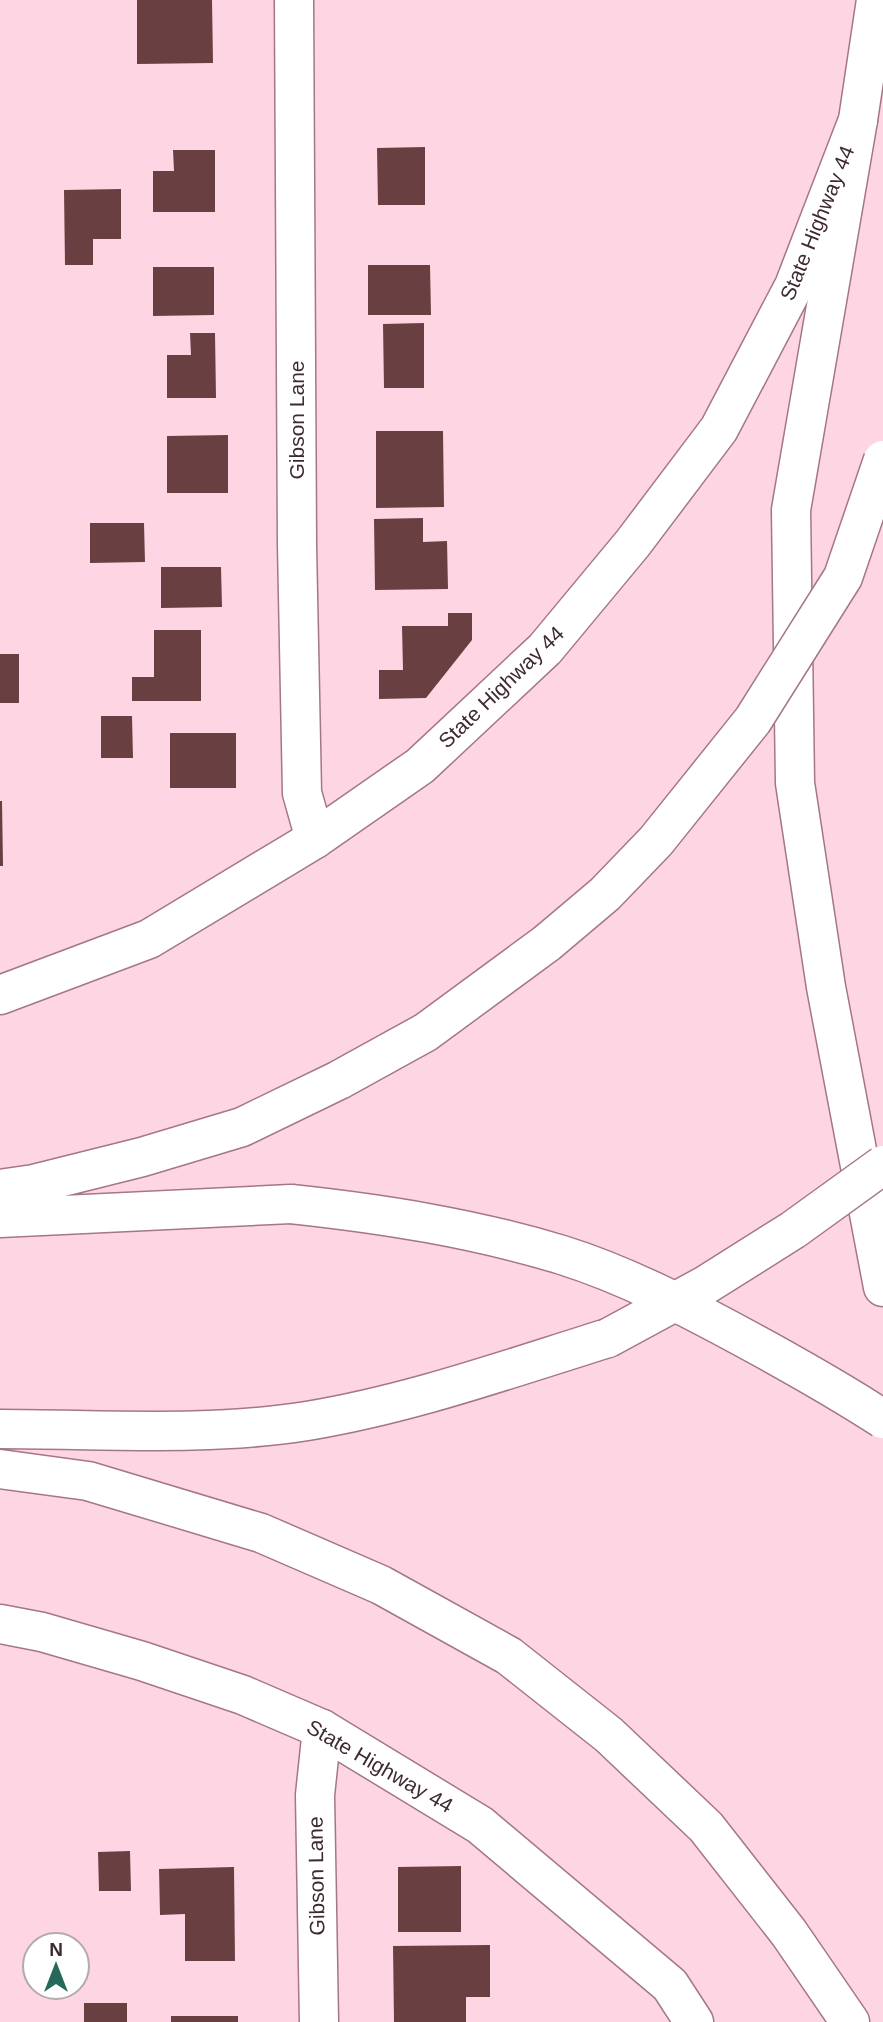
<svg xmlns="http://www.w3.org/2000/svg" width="883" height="2022" font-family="Arial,sans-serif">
  <rect width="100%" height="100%" fill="#fed5e2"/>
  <path fill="#6a3f41" d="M137,0H212L213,63L137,64Z
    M425,147V205H378L377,148Z
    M173,150H215V212H153V171H174Z
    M121,189V239H93V265H65L64,190Z
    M368,265H430L431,315H368Z
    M153,267H214V315L153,316Z
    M424,323V388H384L383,324Z
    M190,333H215L216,398H167V355H191Z
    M376,431H443L444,507L376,508Z
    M228,435V493H167V436Z
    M423,518V542L447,541L448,589L375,590L374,519Z
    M90,523H144L145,562L90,563Z
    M161,567H221L222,607L161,608Z
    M448,613H472V640L426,698L379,699V670H403L402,626H448Z
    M154,630H201V701H132V677H154Z
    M0,654H19V703H0Z
    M101,716H132L133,758H101Z
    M170,733H236V788H170Z
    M0,801H2L3,866H0Z
    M130,1851L131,1891H99L98,1852Z
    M461,1866V1932H398V1867Z
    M234,1867L235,1961H185V1914L160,1915L159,1869Z
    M490,1945V1997H466V2022H394L393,1946Z
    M84,2003H127V2022H84Z
    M171,2016H238V2022H171Z"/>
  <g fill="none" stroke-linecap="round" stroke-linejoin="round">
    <g stroke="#a47786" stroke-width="41">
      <path id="minor" d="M294,0L297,545L302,793L315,839
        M319,2022L315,1795L322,1729"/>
    </g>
    <g stroke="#a47786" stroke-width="41">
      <path id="major" d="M0,995L149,939L315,839L420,766L545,649L633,543L719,429L794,286L858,120L876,0
        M0,1624L42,1632L142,1661L243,1695L322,1729L480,1825L670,1985L694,2022"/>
    </g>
    <g stroke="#a47786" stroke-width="41">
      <path id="highway" d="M858,120L791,510L795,783L826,987L883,1287
        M0,1189L34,1184L142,1157L242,1127L339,1080L426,1032L547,943
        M0,1218L291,1204
        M0,1429C101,1429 206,1437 307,1421C410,1404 508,1369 608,1338
        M0,1469L88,1481L261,1533L381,1585L509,1656L609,1735L706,1827L789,1933L850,2022"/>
    </g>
    <use href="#minor" stroke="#fff" stroke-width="38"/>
    <use href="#major" stroke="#fff" stroke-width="38"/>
    <use href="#highway" stroke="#fff" stroke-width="38"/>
    <g stroke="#a47786" stroke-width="41" stroke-linecap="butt">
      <path id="highway-bridge" d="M547,943L605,894L656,841L753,720L843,577L883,460
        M291,1204C384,1214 473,1228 562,1255C626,1275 687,1307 746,1339C792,1364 838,1390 883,1419
        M608,1338L704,1286L793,1230L883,1165"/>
    </g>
    <use href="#highway-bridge" stroke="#fff" stroke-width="38"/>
  </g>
  <g text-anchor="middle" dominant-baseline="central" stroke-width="7" stroke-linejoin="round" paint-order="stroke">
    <g font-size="21" fill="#3e2b31" stroke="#fff">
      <text transform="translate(817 223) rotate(-68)">State Highway 44</text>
      <text transform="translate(296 420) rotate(-90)">Gibson Lane</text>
      <text transform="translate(501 687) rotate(-44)">State Highway 44</text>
      <text transform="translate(380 1766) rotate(30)">State Highway 44</text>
      <text transform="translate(316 1876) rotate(-91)">Gibson Lane</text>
    </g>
  </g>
  <g transform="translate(56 1966)"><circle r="33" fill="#ffffff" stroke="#b2aaad" stroke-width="2"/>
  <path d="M0-5L12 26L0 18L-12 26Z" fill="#25695b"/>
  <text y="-10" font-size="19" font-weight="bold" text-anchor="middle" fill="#3e2b31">N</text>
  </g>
</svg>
